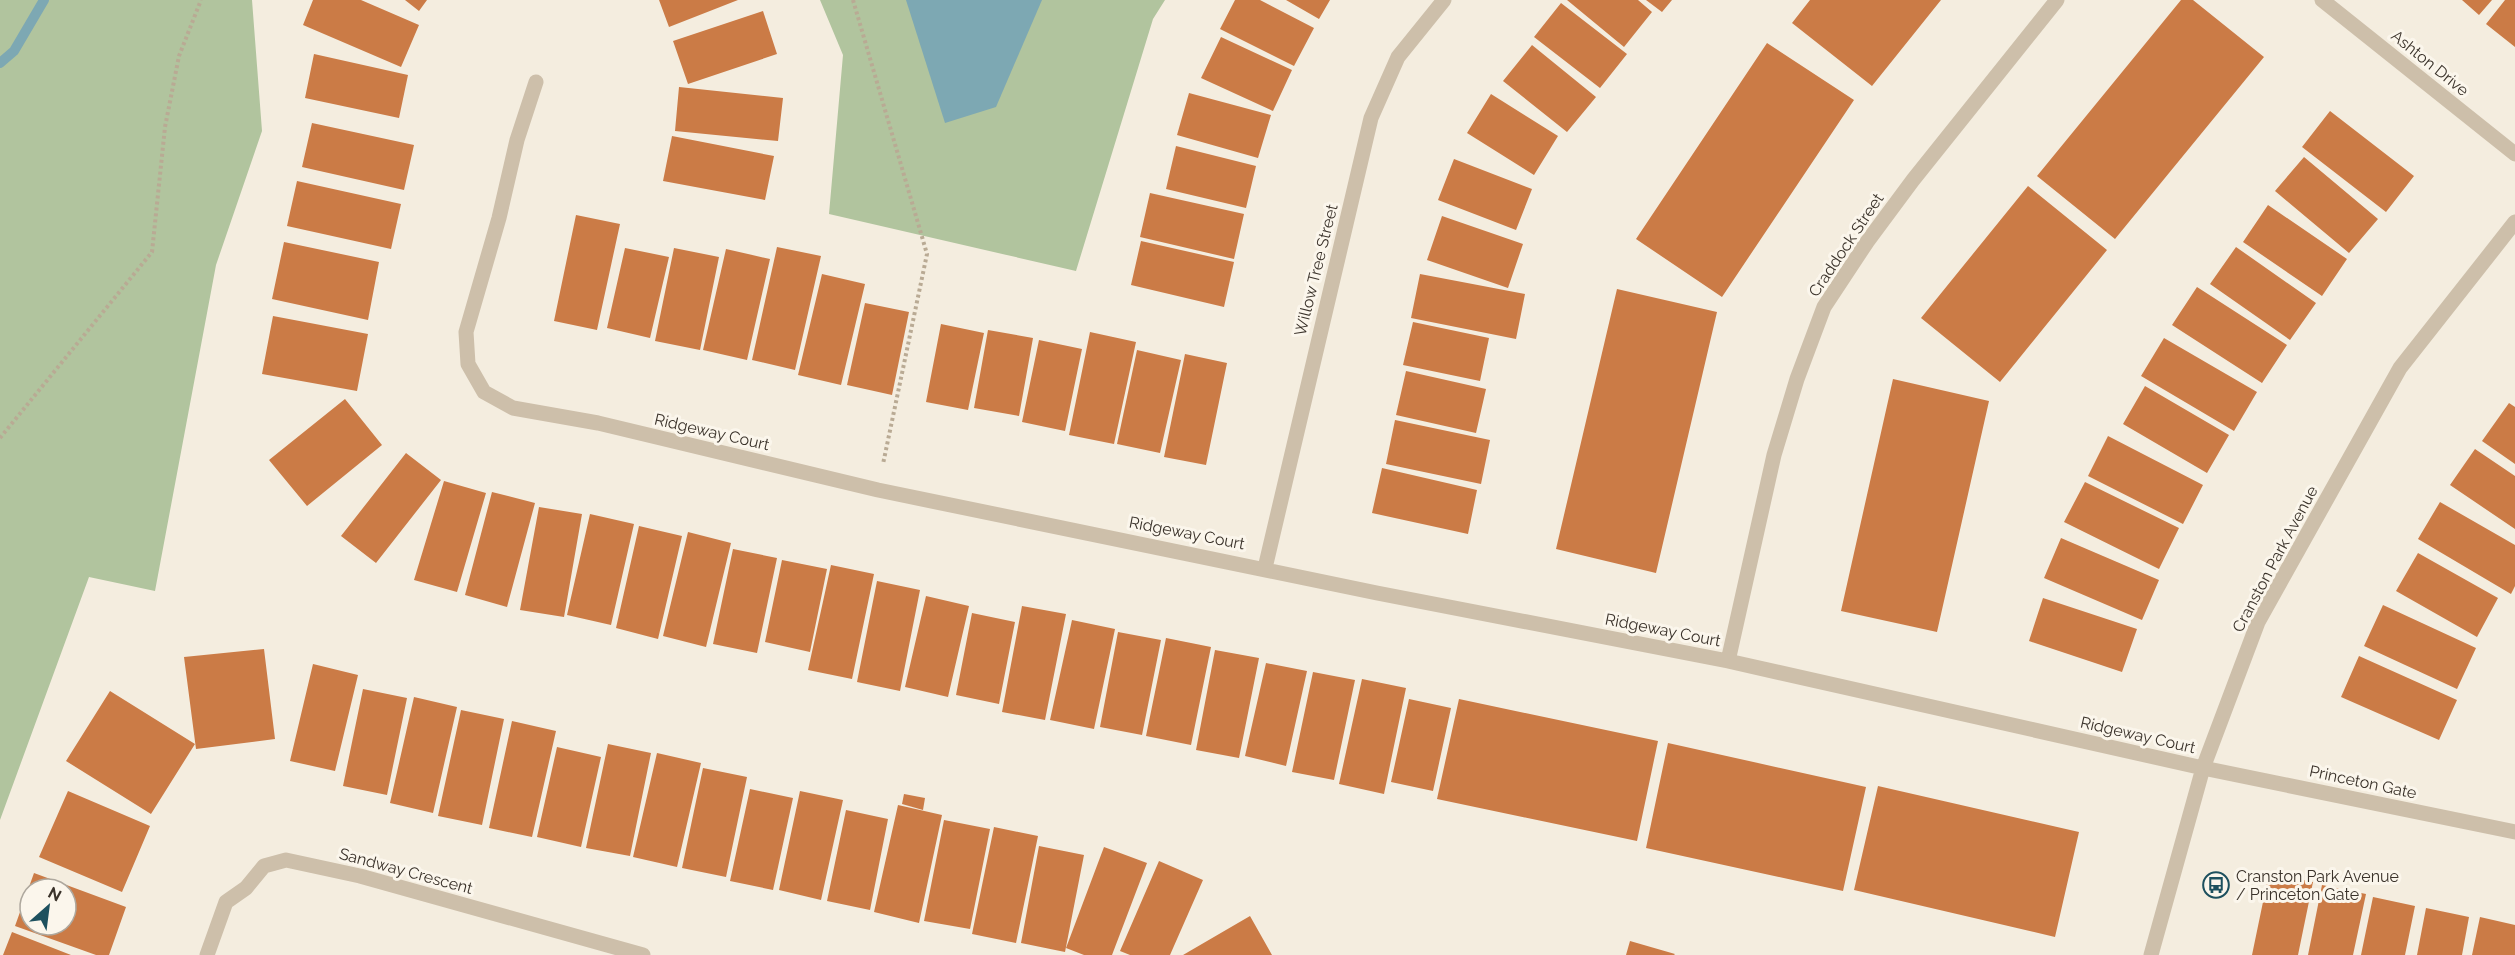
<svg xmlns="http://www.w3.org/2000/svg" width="2515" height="955" font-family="Raleway,sans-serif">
  <rect width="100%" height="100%" fill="#f4eddf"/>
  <path fill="#b1c49e" d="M0,0H252L262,131L216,265L155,591L89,577L0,820Z
    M820,0H1165L1153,19L1076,271L829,214L843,55Z"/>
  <path fill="#7da8b3" d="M906,0H1042L996,107L945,123Z"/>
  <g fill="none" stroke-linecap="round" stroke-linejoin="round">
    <path stroke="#7da8b3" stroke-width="10" d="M0,63L14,51L44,0"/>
  </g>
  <path fill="#cb7b46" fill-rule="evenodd" d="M313,0H361L419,25L401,67L303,25Z
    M405,0H427L419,11Z
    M659,0H738L669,27Z
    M1235,0H1260L1314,28L1294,66L1220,29Z
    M1286,0H1330L1319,19Z
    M1567,0H1638L1652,12L1624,47Z
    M1646,0H1672L1662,12Z
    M1810,0H1941L1872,86L1792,23Z
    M2181,0H2193L2264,57L2115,239L2037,176Z
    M2462,0H2492L2479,15Z
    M2505,0H2515V47L2486,24Z
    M1561,3L1627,54L1600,88L1534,37Z
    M763,11L777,54L688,84L673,41Z
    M1221,37L1292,70L1273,111L1201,78Z
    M1767,43L1854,100L1722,297L1636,239Z
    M1532,45L1596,97L1567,132L1503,81Z
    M314,54L408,75L399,118L305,98Z
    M679,87L783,98L778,141L675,131Z
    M1189,93L1271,115L1258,158L1177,135Z
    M1491,94L1558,136L1534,175L1467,133Z
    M2330,111L2414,176L2386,212L2302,147Z
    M312,123L414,145L404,190L302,167Z
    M672,136L774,156L765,200L663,181Z
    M1176,146L1256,166L1246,208L1166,189Z
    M2304,157L2378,219L2349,253L2275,191Z
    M1454,159L1532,189L1516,230L1438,200Z
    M297,181L401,204L391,249L287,226Z
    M2028,186L2107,250L2000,382L1921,318Z
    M1150,193L1244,214L1234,259L1140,237Z
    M2268,205L2347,259L2322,296L2243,242Z
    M576,215L620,224L597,330L554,321Z
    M1442,216L1523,244L1508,288L1427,260Z
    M1141,241L1234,262L1224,307L1131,285Z
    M284,242L379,262L368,320L272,299Z
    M777,247L821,256L795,370L752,360Z
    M2236,247L2316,303L2290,340L2210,284Z
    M625,248L669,257L650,338L607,328Z
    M674,248L719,257L700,350L655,341Z
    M726,249L770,259L747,360L703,350Z
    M822,274L865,284L841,385L798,375Z
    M1420,274L1525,294L1516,339L1411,318Z
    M2197,287L2287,345L2262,383L2172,325Z
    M1617,289L1717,312L1656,573L1556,549Z
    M865,303L909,312L892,395L847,385Z
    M273,316L368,334L357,391L262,374Z
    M1413,322L1489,338L1480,381L1403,365Z
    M941,324L984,333L968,410L926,402Z
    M988,330L1033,338L1019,416L974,408Z
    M1090,332L1136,342L1114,444L1069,435Z
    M2164,338L2257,392L2234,431L2141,376Z
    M1039,340L1082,349L1065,431L1022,422Z
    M1137,350L1181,360L1160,453L1117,444Z
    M1185,354L1227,363L1206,465L1164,457Z
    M1406,371L1486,389L1476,433L1396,415Z
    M1893,379L1989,401L1937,632L1841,611Z
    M2145,386L2229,435L2207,473L2123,424Z
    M345,399L382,445L307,506L269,460Z
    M2509,403L2515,407V464L2482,441Z
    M1395,420L1490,440L1481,484L1386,464Z
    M2108,436L2203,485L2183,524L2088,476Z
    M2475,449L2515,476V529L2450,485Z
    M406,453L441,480L376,563L341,536Z
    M1382,468L1477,490L1468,534L1372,513Z
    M444,481L486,493L457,592L414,580Z
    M2085,482L2179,528L2159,569L2064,522Z
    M492,492L535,503L507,607L465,595Z
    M2440,502L2515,545V586L2511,594L2418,539Z
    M539,507L582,514L564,617L520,610Z
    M590,514L634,524L611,625L567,615Z
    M639,526L682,536L658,639L616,628Z
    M688,532L731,543L706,647L663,636Z
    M2061,538L2159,580L2142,620L2044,578Z
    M733,549L777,558L757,653L713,644Z
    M2418,553L2498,598L2477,637L2396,591Z
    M782,560L827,569L810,652L765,642Z
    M831,565L874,574L852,679L808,670Z
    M877,581L920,590L900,691L857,682Z
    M926,596L969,606L948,697L905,687Z
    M2043,598L2137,629L2122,672L2029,641Z
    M2383,605L2476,648L2457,689L2364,646Z
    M1022,606L1066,614L1045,720L1002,712Z
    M972,613L1015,622L999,704L956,695Z
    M1072,620L1115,629L1094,729L1050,720Z
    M1118,632L1161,640L1142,735L1100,727Z
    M1166,638L1211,647L1191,745L1146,736Z
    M264,649L275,739L196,749L184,657Z
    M1215,650L1259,658L1239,758L1196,750Z
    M2359,656L2457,700L2439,740L2341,697Z
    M1266,663L1307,671L1286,766L1245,756Z
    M313,664L358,675L335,771L290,761Z
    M1313,672L1355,680L1334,780L1292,772Z
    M1362,679L1406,688L1384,794L1339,784Z
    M363,689L407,698L387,795L343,786Z
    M110,691L195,744L151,814L66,761Z
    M414,697L457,707L433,813L390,803Z
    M1409,699L1451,708L1433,791L1391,782Z
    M1459,699L1658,741L1637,841L1437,799Z
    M461,710L504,719L482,825L438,816Z
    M512,721L556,731L532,837L489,828Z
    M1668,743L1866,787L1843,891L1646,848Z
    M608,744L651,753L630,856L586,848Z
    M557,747L601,757L581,847L537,837Z
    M657,753L701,763L677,867L633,857Z
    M703,768L747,777L726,877L682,868Z
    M1878,786L2079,832L2055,937L1854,890Z
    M750,789L793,798L773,890L730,881Z
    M68,791L150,826L122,892L39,857Z
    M800,791L843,800L821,900L779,890Z
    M904,794L925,798L923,810L902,804Z
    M898,805L942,815L919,923L874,912Z
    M846,810L888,819L870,910L827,901Z
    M944,820L990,829L970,929L924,921Z
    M994,827L1038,836L1016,943L972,934Z
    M1039,846L1084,855L1065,952L1021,943Z
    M1104,847L1147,863L1112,955H1084L1066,948Z
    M1159,861L1203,880L1170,955H1130L1120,951Z
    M34,873L126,907L109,955H96L15,926ZM30,889H66V925H30Z
    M2269,873L2313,882L2298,955H2252Z
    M2322,885L2366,894L2353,955H2308Z
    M2373,897L2415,906L2405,955H2361Z
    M2426,908L2469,917L2462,955H2417Z
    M1250,916L1272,955H1183Z
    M2480,917L2515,925V955H2472Z
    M12,932L71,955H3Z
    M1630,941L1675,954L1674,955H1626Z"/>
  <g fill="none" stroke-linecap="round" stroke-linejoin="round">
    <path stroke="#b9aa94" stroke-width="4" stroke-dasharray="3 3" stroke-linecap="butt" d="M853,0L927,254L883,464
      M0,438L152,252L165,127L179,56L201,0"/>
    <path stroke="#cdbfaa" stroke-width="15" d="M2322,0L2515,154
      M536,82L517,140L499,218L466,332L468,364L484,392L513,408L598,423L878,490L1377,593L1728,661L2203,768L2515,832
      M1265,568L1371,118L1398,57L1444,0
      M1728,661L1774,455L1797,379L1824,307L1867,242L1913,180L2057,0
      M207,955L226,902L246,888L264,866L286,860L360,876L643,955
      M2151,955L2203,768L2258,622L2400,368L2515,222"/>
  </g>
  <defs>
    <g id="bus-ring" transform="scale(1.35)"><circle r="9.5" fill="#fbf6ec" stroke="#1d505e" stroke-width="1.5"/><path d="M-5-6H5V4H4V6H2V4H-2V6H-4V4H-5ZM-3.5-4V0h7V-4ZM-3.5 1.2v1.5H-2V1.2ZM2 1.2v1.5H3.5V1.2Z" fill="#1d505e"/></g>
  </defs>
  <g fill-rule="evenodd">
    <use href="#bus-ring" x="2216" y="885"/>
  </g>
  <g text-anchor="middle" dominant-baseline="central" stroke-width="6" stroke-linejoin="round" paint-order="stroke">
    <g font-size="16" fill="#3a322a" stroke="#fbf6ec">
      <text transform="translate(2430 63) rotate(39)">Ashton Drive</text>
      <text transform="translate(1846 245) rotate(-56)">Craddock Street</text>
      <text transform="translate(1316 270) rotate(-76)">Willow Tree Street</text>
      <text transform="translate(712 432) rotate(13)">Ridgeway Court</text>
      <text transform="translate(1187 533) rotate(11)">Ridgeway Court</text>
      <text transform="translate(2275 559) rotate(-62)">Cranston Park Avenue</text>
      <text transform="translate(1663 630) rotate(11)">Ridgeway Court</text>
      <text transform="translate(2138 735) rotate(13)">Ridgeway Court</text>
      <text transform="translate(2363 782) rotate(12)">Princeton Gate</text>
      <text transform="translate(406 871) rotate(15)">Sandway Crescent</text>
    </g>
    <g font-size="16" fill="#3a322a" stroke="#fbf6ec" text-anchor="start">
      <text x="2236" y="876">Cranston Park Avenue<tspan x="2236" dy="18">/ Princeton Gate</tspan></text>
    </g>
  </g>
  <g transform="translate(48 907) rotate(28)"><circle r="28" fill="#fbf6ec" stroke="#aea89e" stroke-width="1.5"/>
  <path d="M0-4.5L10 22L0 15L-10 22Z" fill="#1d505e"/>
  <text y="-9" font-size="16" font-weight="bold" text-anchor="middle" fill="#3a322a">N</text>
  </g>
</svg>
